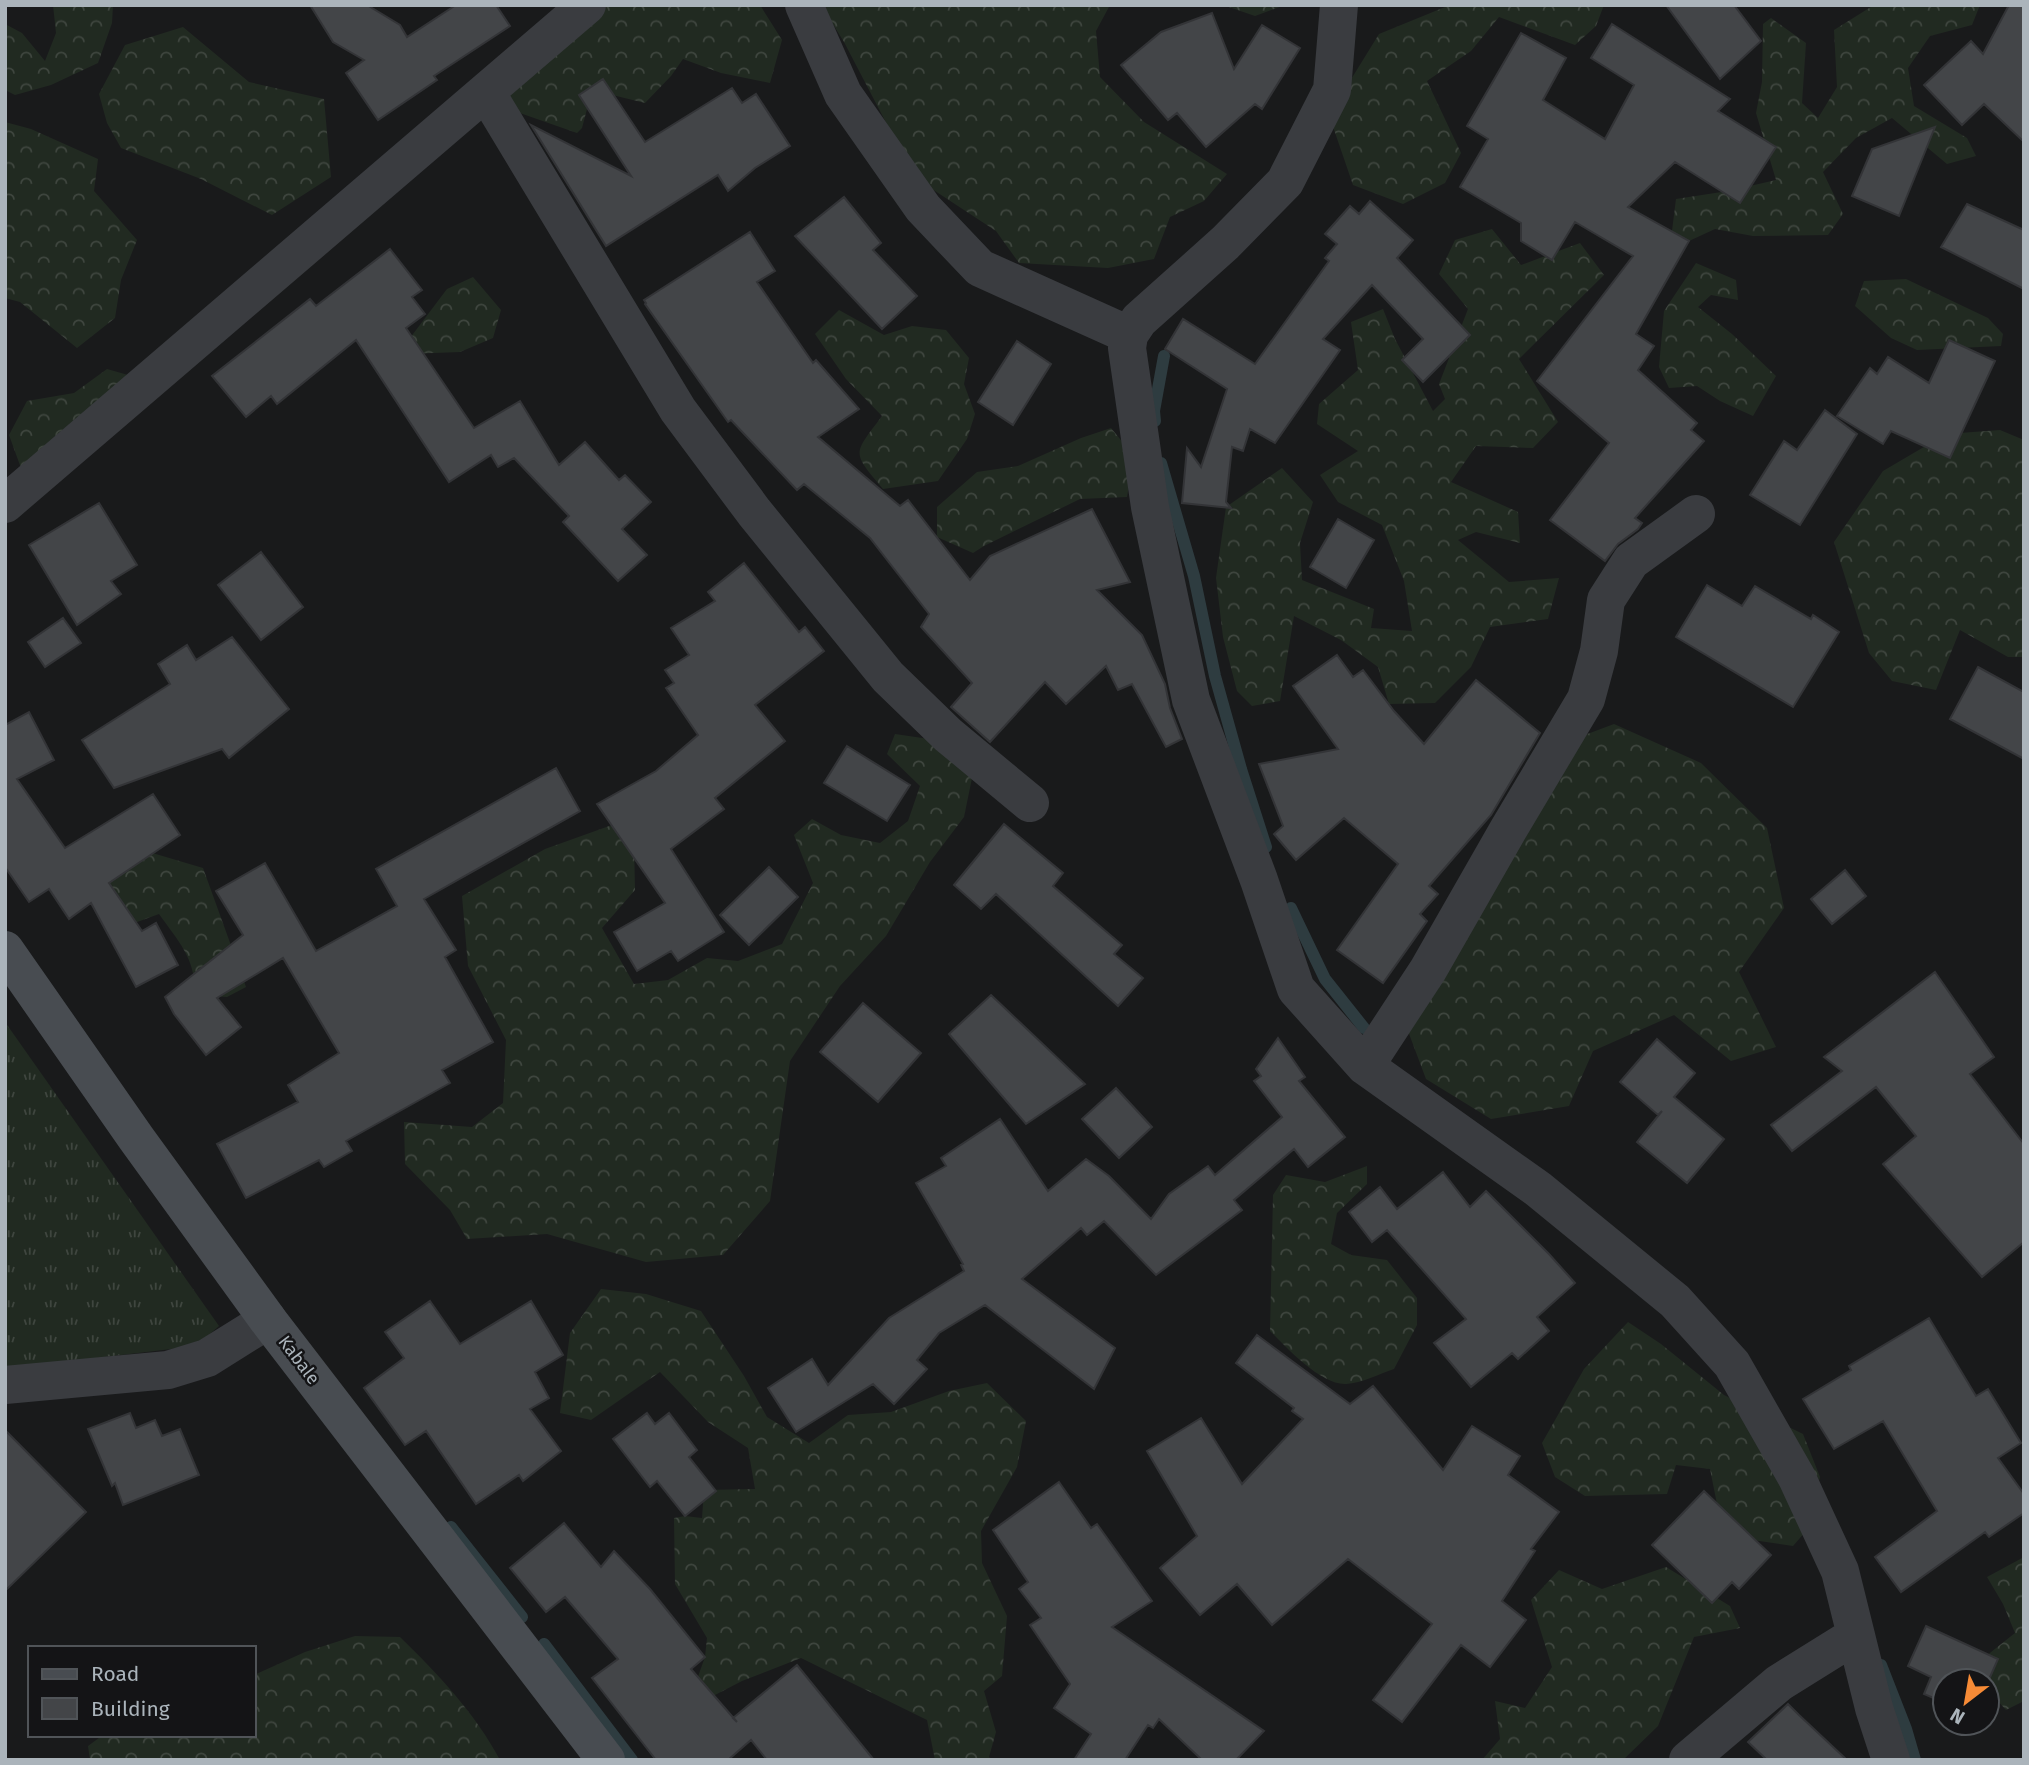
<svg xmlns="http://www.w3.org/2000/svg" width="2029" height="1765" font-family="'Fira Sans',sans-serif">
  <defs>
    <pattern id="grass-tufts" width="24" height="20" patternUnits="userSpaceOnUse" patternTransform="scale(1.75)"><rect width="24" height="20" fill="#212a21"/><path d="M3 7l-1-3M5 7V3M7 7l1-3M15 17l-1-3M17 17v-4M19 17l1-3" fill="none" stroke="#3f463f"/></pattern>
    <pattern id="forest-crowns" width="20" height="18" patternUnits="userSpaceOnUse" patternTransform="scale(1.75)"><rect width="20" height="18" fill="#212a21"/><path d="M2 6a3 3 0 1 1 6 0M12 15a3 3 0 1 1 6 0" fill="none" stroke="#3f463f"/></pattern>
  </defs>
  <rect width="100%" height="100%" fill="#191a1b"/>
  <path fill="url(#grass-tufts)" d="M5,1022L219,1326L196,1346L5,1369Z"/>
  <path fill="url(#forest-crowns)" d="M53,5H113L112,23L98,63L51,85L15,95L5,90V24L22,33L45,61L56,33Z
    M591,5H760L782,40L770,83L721,73L683,59L671,76L645,103L592,90L582,128L577,133L517,112L507,97Z
    M821,5H1110L1096,31L1100,77L1144,122L1227,174L1204,201L1170,217L1154,259L1108,268L1019,263L996,231L932,189L892,134L844,42Z
    M1223,5H1285L1255,16Z
    M1450,5H1604L1596,26L1575,45L1499,17L1471,51L1427,81L1461,153L1445,183L1403,204L1353,185L1329,115L1379,34Z
    M1874,5H1980L1972,25L1930,36L1908,68L1914,106L1967,138L1976,156L1947,164L1892,118L1856,138L1823,172L1843,214L1828,235L1753,236L1715,229L1689,241L1672,231L1676,199L1728,191L1776,180L1756,113L1762,82L1763,24L1771,18L1806,43L1802,103L1818,118L1837,87L1834,30Z
    M183,27L249,82L324,99L331,177L272,215L201,179L121,148L107,123L99,94L125,45Z
    M5,122L31,129L98,159L94,191L137,240L121,280L115,318L77,348L20,302L5,298Z
    M1492,229L1521,265L1580,243L1604,275L1519,359L1558,422L1533,448L1476,446L1451,482L1518,512L1520,543L1476,532L1458,540L1509,582L1559,578L1548,619L1490,627L1471,667L1435,703L1389,704L1378,667L1341,640L1294,616L1280,701L1252,706L1237,691L1223,637L1216,578L1226,507L1282,468L1313,502L1300,543L1302,580L1374,609L1371,628L1412,631L1404,581L1382,525L1338,502L1320,475L1358,451L1317,424L1319,404L1358,370L1351,322L1383,309L1395,339L1433,411L1445,399L1439,384L1468,309L1439,274L1455,240Z
    M1696,263L1736,280L1738,300L1711,295L1698,307L1732,334L1776,376L1753,416L1720,401L1697,386L1669,388L1659,367L1664,311Z
    M473,277L501,310L493,338L460,352L407,354L410,338L447,289Z
    M1906,279L1988,318L2003,334L2001,346L1917,350L1891,338L1855,306L1864,281Z
    M839,310L884,335L912,326L946,330L969,358L964,384L975,414L967,439L938,481L883,489C851,451 853,455 882,416L846,379L815,334Z
    M107,369L128,375L21,468L9,435L27,401L74,393Z
    M1111,428L1134,456L1127,497L1080,499L984,546L973,553L937,537V507L977,472L1018,466L1081,438Z
    M2000,430L2024,440V657H2008L1960,630L1936,690L1892,681L1869,653L1834,542L1883,471L1946,434Z
    M1614,724L1701,763L1767,828L1784,908L1739,972L1776,1047L1731,1061L1674,1015L1593,1051L1569,1106L1491,1119L1426,1079L1396,999L1582,736Z
    M895,734L929,739L972,778L964,817L930,862L886,936L840,986L790,1061L770,1201L723,1255L646,1262L547,1234L467,1239L450,1210L405,1164L404,1122L472,1127L503,1103L506,1040L468,966L462,896L545,849L612,825L634,843L635,890L602,928L634,984L668,980L707,958L738,961L782,944L813,883L794,835L812,819L841,835L880,843L908,821L920,786L887,754Z
    M115,852H149L203,868L246,987L227,997L195,995C196,959 179,942 159,914L129,925L102,914Z
    M1367,1166V1184L1337,1213L1331,1244L1351,1255L1387,1260L1417,1298V1325L1394,1369C1379,1374 1362,1383 1346,1384C1321,1385 1287,1348 1270,1331L1273,1195L1286,1175L1325,1182Z
    M601,1289L646,1294L701,1311L744,1376L767,1417L809,1443L848,1415L891,1412L949,1391L987,1383L1026,1421L1017,1467L981,1531L982,1563L1007,1616L1002,1676L984,1691L996,1732L989,1757L993,1760H935L927,1720L801,1658L742,1681L686,1710L705,1657L707,1638L675,1584L674,1518L685,1516L702,1518L704,1490L755,1489L748,1448L708,1422L660,1372L591,1420L560,1413L570,1333Z
    M1628,1322L1661,1344L1724,1395L1803,1434L1820,1477L1806,1531L1793,1546L1739,1538L1720,1519L1710,1469L1676,1465L1667,1494L1585,1496L1555,1477L1542,1443L1584,1369Z
    M2024,1557V1701L2006,1710L1987,1689V1681L1976,1664L2015,1633L2003,1604L1987,1577Z
    M1666,1567L1730,1606L1740,1628L1694,1637L1658,1726L1623,1760H1482L1500,1739L1495,1701L1525,1708L1552,1667L1531,1600L1559,1570L1602,1589Z
    M355,1636L400,1637C438,1674 475,1713 500,1760H90L88,1746L103,1735H254V1675L305,1652Z"/>
  <g fill="none" stroke-linecap="round" stroke-linejoin="round">
    <path stroke="#2e3c40" stroke-width="12" d="M1155,421L1154,411L1164,356
      M1161,463L1194,576L1215,676L1241,769L1266,847
      M1291,908L1325,979L1364,1028
      M451,1527L522,1617
      M544,1644L632,1760
      M1881,1665L1906,1729L1915,1760"/>
  </g>
  <path fill="#434548" stroke="#333437" stroke-width="2" d="M310,5H367L400,25L407,37L456,5H496L510,26L434,76L437,80L378,120L346,73L364,60L333,42Z
    M1666,5H1734L1761,41L1720,79Z
    M2009,5H2024V142L1984,104L1962,125L1924,85L1971,41L1983,54Z
    M1212,13L1234,69L1262,25L1300,48L1262,109L1255,104L1206,147L1177,113L1168,120L1121,65L1161,32Z
    M1612,24L1730,99L1718,111L1776,147L1740,203L1675,162L1628,207L1689,241L1636,334L1654,346L1638,370L1697,423L1691,430L1704,441L1635,518L1642,523L1638,529L1618,544L1605,561L1550,520L1609,443L1537,381L1633,256L1575,222L1552,260L1521,241V223L1460,187L1488,139L1467,126L1521,33L1566,58L1543,100L1605,139L1634,85L1591,58Z
    M603,79L645,142L732,88L742,103L756,94L790,146L755,168L728,191L718,175L606,246L531,125L631,176L579,95Z
    M1935,127L1899,216L1852,196L1872,149Z
    M844,197L881,243L873,250L917,296L882,329L795,236Z
    M1370,201L1413,240L1397,258L1470,335L1423,382L1402,360L1423,339L1372,285L1323,339L1340,350L1275,443L1250,429L1243,451L1232,447L1226,502L1231,508L1182,503L1187,448L1201,467L1227,389L1165,349L1183,319L1255,364L1329,261L1325,258L1337,244L1325,234L1350,206L1359,214Z
    M1967,204L2024,230V289L1941,247Z
    M750,232L775,271L757,282L813,363L816,360L859,409L818,437L900,506L908,500L970,580L990,556L1092,509L1130,582L1097,590L1142,635L1165,684L1170,708L1182,739L1166,747L1132,684L1118,690L1106,666L1066,704L1045,682L990,742L951,707L972,683L921,627L929,614L870,538L804,484L797,490L731,420L728,422L645,304L646,303L644,300Z
    M390,249L422,290L412,297L425,314L406,328L474,428L520,401L559,465L585,442L619,480L625,475L651,502L622,529L647,555L618,581L563,522L569,516L514,458L498,467L491,455L449,482L356,340L277,404L271,396L246,417L212,376L310,299L316,306Z
    M1949,340L1995,361L1950,458L1891,431L1883,444L1837,416L1870,368L1877,374L1888,357L1929,383Z
    M1017,341L1051,364L1013,425L978,402Z
    M1825,410L1857,434L1800,525L1750,495L1784,441L1797,450Z
    M99,503L137,565L111,581L121,594L77,625L29,545Z
    M1338,519L1374,540L1346,588L1310,567Z
    M261,552L303,607L261,640L218,585Z
    M744,563L799,632L805,627L824,651L755,705L785,741L715,798L724,809L671,849L724,932L678,961L671,951L637,971L614,932L665,903L597,804L656,771L698,735L666,688L674,683L665,670L689,655L671,628L715,601L708,592Z
    M1707,585L1742,606L1755,586L1811,619L1813,615L1839,632L1793,707L1676,637Z
    M63,618L81,643L45,667L28,642Z
    M232,637L289,709L229,758L222,749L114,788L82,740L170,684L158,664L187,645L196,660Z
    M1337,655L1353,677L1363,670L1394,711L1424,744L1476,680L1540,733L1491,815L1429,886L1438,894L1420,914L1427,921L1383,983L1337,950L1398,864L1344,818L1296,860L1274,834L1283,826L1259,764L1338,749L1293,686Z
    M1978,667L2024,692V759L1950,719Z
    M29,712L54,760L17,779L65,848L153,794L180,835L109,883L142,931L156,923L178,965L136,987L91,903L69,919L49,889L29,902L5,867V725Z
    M847,746L910,785L887,821L824,783Z
    M556,768L580,811L424,899L456,950L445,957L493,1042L442,1070L450,1083L346,1141L352,1151L324,1167L319,1160L246,1198L217,1144L298,1102L288,1085L339,1053L283,958L217,998L241,1027L206,1055L174,1014L165,997L243,935L216,891L265,863L316,951L397,906L376,869Z
    M1004,824L1063,873L1053,886L1122,945L1114,954L1143,978L1118,1006L996,894L981,909L954,885Z
    M769,867L798,897L749,945L720,915Z
    M1845,870L1866,896L1832,924L1811,899Z
    M1935,972L1994,1057L1970,1074L2024,1144V1242L1982,1277L1883,1164L1916,1136L1876,1087L1792,1151L1771,1125L1842,1071L1824,1057Z
    M991,995L1085,1084L1026,1124L949,1034Z
    M863,1003L921,1053L878,1102L820,1052Z
    M1278,1038L1305,1077L1299,1081L1345,1137L1308,1167L1294,1149L1234,1200L1242,1210L1156,1275L1104,1221L1087,1235L1081,1228L1022,1279L1115,1348L1094,1389L985,1305L939,1333L917,1360L927,1369L894,1404L873,1384L796,1432L768,1388L812,1359L828,1385L889,1318L964,1271L961,1265L963,1264L916,1183L946,1166L941,1158L1000,1119L1048,1191L1086,1159L1109,1176L1151,1219L1169,1194L1208,1166L1215,1175L1282,1117L1254,1081L1261,1076L1256,1069Z
    M1657,1039L1695,1073L1674,1097L1724,1139L1687,1183L1637,1142L1662,1111L1658,1115L1620,1082Z
    M1116,1088L1152,1127L1119,1158L1082,1119Z
    M1443,1172L1470,1207L1486,1191L1549,1254L1575,1283L1537,1317L1549,1331L1518,1359L1512,1353L1471,1387L1434,1343L1466,1319L1387,1230L1372,1242L1349,1212L1380,1187L1397,1209Z
    M430,1301L460,1344L531,1301L563,1355L535,1372L549,1398L530,1409L561,1451L523,1481L519,1475L476,1504L426,1431L405,1445L364,1388L404,1358L385,1332Z
    M1929,1318L1976,1396L1988,1389L2021,1443L1998,1458L2024,1494V1513L1989,1537L1985,1532L1901,1592L1875,1557L1937,1511L1883,1421L1834,1449L1803,1399L1851,1370L1849,1366Z
    M1257,1335L1350,1404L1373,1386L1443,1470L1472,1426L1520,1456L1508,1475L1559,1512L1531,1549L1535,1551L1502,1601L1526,1620L1490,1667L1461,1645L1402,1722L1373,1700L1432,1624L1348,1559L1272,1625L1237,1584L1200,1615L1160,1568L1197,1536L1147,1451L1201,1418L1242,1484L1303,1419L1292,1411L1294,1408L1236,1363Z
    M130,1413L136,1428L155,1420L162,1436L180,1429L199,1475L123,1505L115,1483L112,1486L88,1429Z
    M647,1413L655,1424L669,1413L697,1450L689,1457L716,1491L685,1516L657,1481L650,1487L613,1439Z
    M5,1430L86,1512L5,1591Z
    M1059,1482L1091,1528L1097,1524L1152,1601L1112,1627L1264,1731L1236,1760H1202L1159,1719L1153,1728L1148,1725L1125,1760H1074L1091,1734L1054,1708L1070,1684L1030,1625L1041,1618L1019,1589L1028,1582L993,1530Z
    M1704,1491L1771,1555L1739,1589L1732,1582L1712,1603L1652,1545Z
    M564,1523L601,1567L614,1551L650,1589L705,1657L691,1669L737,1722L733,1718L797,1665L874,1760H767L751,1740L728,1760H656L592,1678L618,1659L565,1597L546,1612L510,1568Z
    M1926,1626L1998,1659L1987,1684V1681H1945V1703L1924,1694L1931,1677L1908,1666Z
    M1788,1704L1799,1715L1847,1760H1767L1748,1742Z"/>
  <g fill="none" stroke-linecap="round" stroke-linejoin="round">
    <path stroke="#3a3c40" stroke-width="38" d="M804,5L843,94L923,208L980,268L1129,335
      M1339,5L1332,90L1285,182L1225,243L1139,320L1129,335L1127,348L1150,507L1191,700L1259,880L1296,989L1365,1066L1538,1189L1675,1301L1732,1364L1797,1478L1840,1571L1874,1708L1891,1760
      M486,92L678,410L754,512L888,677L948,735L1030,803
      M5,504L587,5
      M1365,1066L1428,970L1508,830L1586,699L1599,651L1606,600L1631,561L1696,514
      M5,1385L168,1370L207,1358L268,1320
      M1688,1760L1779,1683L1856,1635"/>
    <path stroke="#484c51" stroke-width="38" d="M5,950L136,1138L268,1320L606,1760"/>
  </g>
  <g text-anchor="middle" dominant-baseline="central" stroke-width="5" stroke-linejoin="round" paint-order="stroke">
    <g font-size="18" fill="#abb4bb" stroke="#141416">
      <text transform="translate(299 1360) rotate(53)">Kabale</text>
    </g>
  </g>
  <rect width="2029" height="1765" fill="none" stroke="#abb4bb" stroke-width="14"/>
  <rect x="28" y="1646" width="228" height="91" fill="#141416" stroke="#505458" stroke-width="2"/>
  <rect x="42" y="1669" width="35" height="10" fill="#484c51" stroke="#505458" stroke-width="2"/>
  <text x="91" y="1681" font-size="21" fill="#abb4bb">Road</text>
  <rect x="42" y="1698" width="35" height="21" fill="#434548" stroke="#505458" stroke-width="2"/>
  <text x="91" y="1716" font-size="21" fill="#abb4bb">Building</text>
  <g transform="translate(1966 1702) rotate(211)"><circle r="33" fill="#141416" stroke="#505458" stroke-width="2"/>
  <path d="M0-5L12 26L0 18L-12 26Z" fill="#f78b36"/>
  <text y="-10" font-size="19" font-weight="bold" text-anchor="middle" fill="#abb4bb">N</text>
  </g>
</svg>
